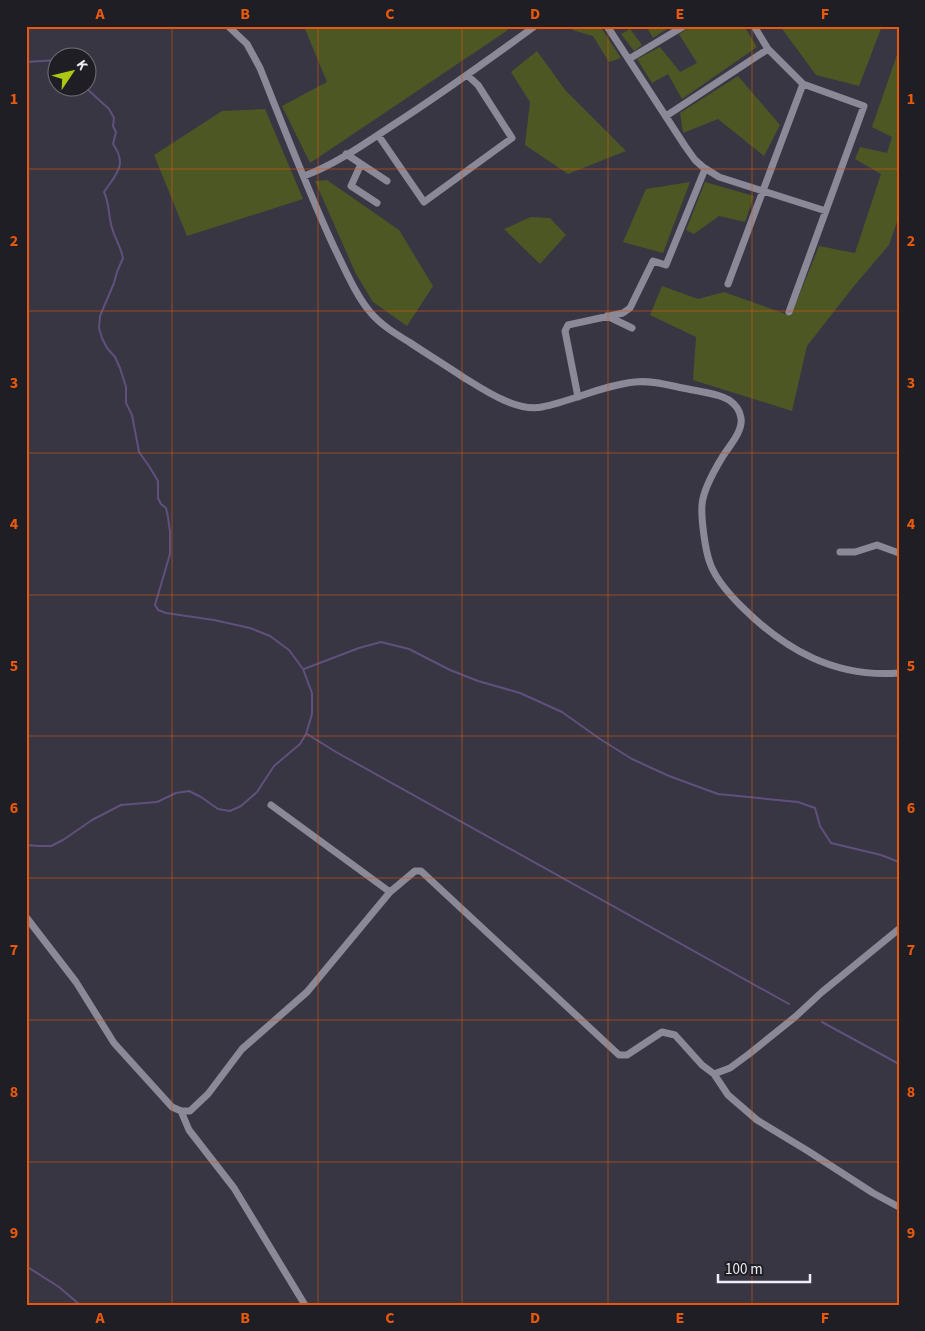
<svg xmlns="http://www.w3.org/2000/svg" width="925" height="1331" font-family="'Source Sans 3',sans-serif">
  <rect width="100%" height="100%" fill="#383643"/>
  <path fill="#4d5724" d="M309,26H505L508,30L310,163L282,106L327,82L305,29Z
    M576,26H600L621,58L609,62L593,36L572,30Z
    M646,26H671L653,38Z
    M692,26H744L757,47L682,99L668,74L652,83L637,59L660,47L680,72L697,63L679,34Z
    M780,26H882L859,86L816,75Z
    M630,29L642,45L634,51L621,34Z
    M899,49V216L889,245L854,286L807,346L792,411L693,380L696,337L650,315L662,286L698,299L724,292L791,316L819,246L855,253L881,174L855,159L860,147L887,153L892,137L872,127Z
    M537,51L566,91L626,151L568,174L525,145L530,102L511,72Z
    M738,76L780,125L764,156L718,119L683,133L680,113Z
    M265,109L303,199L187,236L154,155L222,111Z
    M327,180L399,230L433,286L407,326L373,302L356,274L315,181Z
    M690,182L663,253L623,242L646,189Z
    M705,182L754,196L745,222L719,216L694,234L686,230Z
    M531,217L550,218L566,235L540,264L504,229Z"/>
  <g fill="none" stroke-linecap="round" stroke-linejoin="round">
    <path stroke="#60507d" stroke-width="2" d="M26,62L58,60
      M304,669L359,648L381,642L409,649L450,670L478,681L520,693L562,712L600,739L632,759L669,776L718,794L798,802L815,808L820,826L831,843L881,855L899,862
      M307,734L336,752L789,1004
      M26,845L39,846H51L63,840L92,820L121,805L157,802L176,793L189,791L201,797L218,809L230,811L241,806L257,792L274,766L300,744L306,734L312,714V693L303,669L289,650L270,636L250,628L214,620L166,613L158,610L155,605L170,554V532L168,517L166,508L161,504L158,498V481L149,466L139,452L132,415L126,403V387L120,368L115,357L107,348L102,338L99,328L100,316L114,283L117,272L123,258C121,248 116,240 113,231C108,218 110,204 104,192C116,174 128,165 113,144L116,132L113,126L114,118L109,109L86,88
      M822,1022L899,1064
      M26,1266L59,1287L80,1305"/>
    <path stroke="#8b8898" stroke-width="7" d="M228,26L247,44L260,68C284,128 307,189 334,247C344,267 356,296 371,313C381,325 396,334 409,342C427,354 445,365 463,377C484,390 516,412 542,407C573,401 603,385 635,382C653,380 671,386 688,389C701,392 718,393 729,400C735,404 740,411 741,418C743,431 730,445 723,456C715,469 703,489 702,505C701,518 705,550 710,563C715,578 730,595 741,606C785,650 835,678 899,673
      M607,26L685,146L695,160L703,167L719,177L826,211
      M754,26L768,49L803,84L864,106L789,312
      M629,59L684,26
      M666,116L768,49
      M378,135L424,202L512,138L478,85L467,75
      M346,154L387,181
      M361,164L351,186L377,203
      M304,176C334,165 363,145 390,127C440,95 487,61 535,26
      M728,284L803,84
      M607,316L632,328
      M578,397L565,331L568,325L623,313L630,308L653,261L666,265L705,169
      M840,552H855L877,545L899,553
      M271,805L390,892
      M26,917L76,982L114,1043L172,1107L181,1111H190L208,1094L242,1049L307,992L390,892L415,871H421L619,1055H627L662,1032L675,1035L702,1065L714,1074L730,1068L749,1054L795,1017L822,992L899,929
      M714,1074L728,1095L757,1120L808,1151L873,1193L899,1207
      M181,1111L189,1130L234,1188L305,1305"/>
  </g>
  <path fill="none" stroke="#e8590c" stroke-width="1" stroke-opacity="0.55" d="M172,26V1305M318,26V1305M462,26V1305M608,26V1305M752,26V1305M26,169H899M26,311H899M26,453H899M26,595H899M26,736H899M26,878H899M26,1020H899M26,1162H899"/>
  <rect width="925" height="1331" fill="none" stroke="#1f1e24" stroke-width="55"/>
  <g transform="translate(72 72) rotate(55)"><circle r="24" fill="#1f1e24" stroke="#727178"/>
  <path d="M0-4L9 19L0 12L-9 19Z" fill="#acc611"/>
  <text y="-8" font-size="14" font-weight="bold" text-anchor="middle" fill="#efedf6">K</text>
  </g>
  <path d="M718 1274v8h92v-8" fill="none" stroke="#efedf6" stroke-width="2.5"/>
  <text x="725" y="1274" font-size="15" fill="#efedf6" stroke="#1f1e24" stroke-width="4" paint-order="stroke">100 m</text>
  <rect x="28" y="28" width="870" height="1276" fill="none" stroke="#e8590c" stroke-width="2"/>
  <g font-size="16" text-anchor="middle" font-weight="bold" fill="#e8590c">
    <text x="100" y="19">A</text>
    <text x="245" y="19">B</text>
    <text x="390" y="19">C</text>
    <text x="535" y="19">D</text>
    <text x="680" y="19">E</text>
    <text x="825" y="19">F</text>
    <text x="14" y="104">1</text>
    <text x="911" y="104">1</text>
    <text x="14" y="246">2</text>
    <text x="911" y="246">2</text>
    <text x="14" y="388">3</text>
    <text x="911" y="388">3</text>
    <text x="14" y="529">4</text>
    <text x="911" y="529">4</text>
    <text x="14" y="671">5</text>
    <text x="911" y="671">5</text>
    <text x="14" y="813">6</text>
    <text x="911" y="813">6</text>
    <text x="14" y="955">7</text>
    <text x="911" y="955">7</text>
    <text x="14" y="1097">8</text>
    <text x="911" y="1097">8</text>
    <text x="14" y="1238">9</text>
    <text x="911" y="1238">9</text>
    <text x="100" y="1323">A</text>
    <text x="245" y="1323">B</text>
    <text x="390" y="1323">C</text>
    <text x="535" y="1323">D</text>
    <text x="680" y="1323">E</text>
    <text x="825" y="1323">F</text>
  </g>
</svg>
